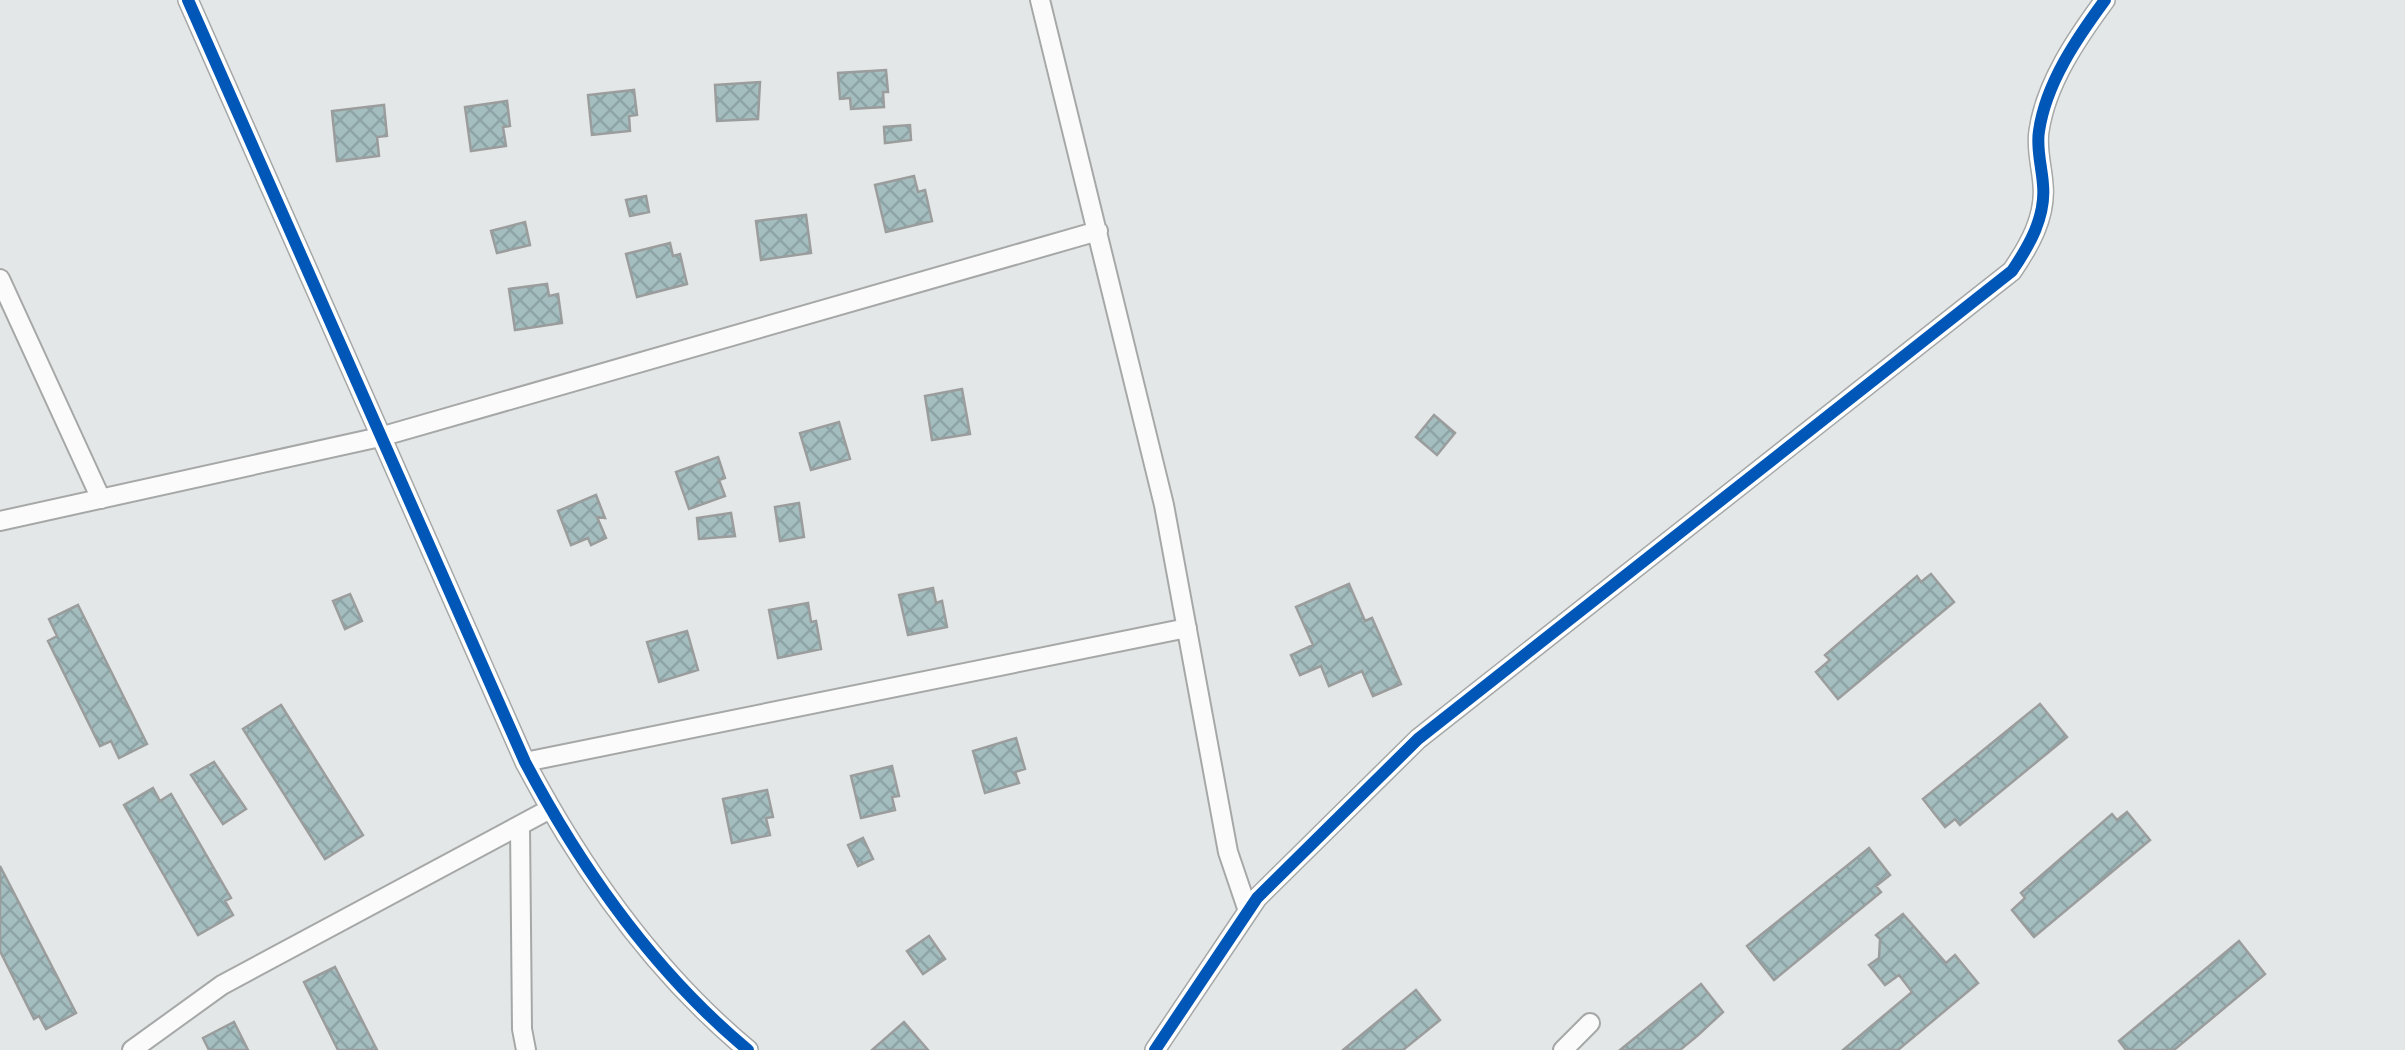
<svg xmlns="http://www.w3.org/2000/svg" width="2405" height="1050" font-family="Poppins,sans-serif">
  <defs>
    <pattern id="building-cross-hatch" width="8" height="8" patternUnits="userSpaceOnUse" patternTransform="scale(2.5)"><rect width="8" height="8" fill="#a4bec0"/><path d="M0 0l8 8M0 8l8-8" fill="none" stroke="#8da3a5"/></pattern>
  </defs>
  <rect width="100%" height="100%" fill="#e4e7e7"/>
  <path fill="url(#building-cross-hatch)" stroke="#9b9d9d" stroke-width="2.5" d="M886,70L888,92H883L884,107L851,109L850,98L840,99L838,73Z
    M760,82L758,119L717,121L715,85Z
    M634,90L637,115L629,116L630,131L592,135L588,95Z
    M507,101L510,126L503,127L506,146L471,151L465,107Z
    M384,105L387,136L377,137L379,156L337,161L332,111Z
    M910,125L911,140L885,143L884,127Z
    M914,176L918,192L925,190L932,221L886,232L875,185Z
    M646,196L649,212L630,216L626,200Z
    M806,215L811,253L761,260L756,221Z
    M525,222L530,245L497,253L491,231Z
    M670,243L673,256L680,254L687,284L637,297L626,254Z
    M547,284L549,296L558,294L562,323L515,330L509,289Z
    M962,389L970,434L932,440L925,396Z
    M1434,415L1455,433L1437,455L1416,437Z
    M839,422L850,459L811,470L800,433Z
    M718,457L725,478L719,480L725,496L689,509L676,472Z
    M596,495L605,518L597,517L606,538L591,545L588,538L571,545L558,511Z
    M799,503L804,537L780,541L775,507Z
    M731,513L735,536L699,539L697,518Z
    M1931,574L1954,602L1838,699L1816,672L1830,660L1825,655L1917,576L1921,582Z
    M1349,584L1365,621L1372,618L1401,684L1373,696L1362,671L1329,686L1321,666L1300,675L1291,655L1313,645L1296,607Z
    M933,588L936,603L942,601L947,627L908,635L899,595Z
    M350,594L362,621L345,629L333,601Z
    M808,603L811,622L816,621L821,649L778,658L769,610Z
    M78,605L147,744L119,758L111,741L100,746L48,641L57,636L49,619Z
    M687,631L698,670L659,682L647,642Z
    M2040,704L2067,737L1960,825L1955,819L1945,827L1923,799Z
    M281,705L363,835L325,859L243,729Z
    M1016,738L1025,769L1015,772L1019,783L985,793L973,751Z
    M214,762L246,809L223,824L191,775Z
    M892,766L899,796L892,797L895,810L861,818L851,776Z
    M153,788L160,801L171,794L231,898L225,901L233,915L198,935L124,805Z
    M767,790L773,817L766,818L770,835L732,843L723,799Z
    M2127,812L2150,840L2034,937L2012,910L2025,898L2021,893L2112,814L2117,820Z
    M863,838L873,859L858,866L848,845Z
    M1869,848L1890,875L1876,886L1881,892L1774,980L1747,946Z
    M0,866L76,1013L46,1029L39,1016L34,1019L0,951Z
    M1903,914L1946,963L1955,955L1978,983L1898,1050H1843L1912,992L1899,975L1885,985L1869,965L1879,958L1880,939L1876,935Z
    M929,936L945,959L923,974L907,951Z
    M2239,941L2265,974L2174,1050H2126L2119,1041Z
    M335,967L377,1050H338L304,982Z
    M1701,984L1723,1012L1697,1036L1680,1050H1620Z
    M1416,990L1440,1020L1403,1050H1343Z
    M234,1022L248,1050H209L203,1038Z
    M904,1022L928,1050H872Z"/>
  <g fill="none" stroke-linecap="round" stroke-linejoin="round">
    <g stroke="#a6a8a8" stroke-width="22">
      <path id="street" d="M188,0L525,762C582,870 653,971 748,1050
        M1040,0L1164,505L1228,852L1248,911
        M0,279L101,499
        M0,521L380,437L1098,231
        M525,762L1187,628
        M520,826L522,1029L526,1050
        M132,1050L222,985L550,809
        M1155,1050L1257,898L1418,739L2012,271C2029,246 2046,217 2043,185C2042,167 2036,149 2039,131C2046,83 2077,38 2105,0
        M1563,1050L1590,1023"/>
    </g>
    <use href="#street" stroke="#fbfbfb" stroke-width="18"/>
    <g stroke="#fff" stroke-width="19">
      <path id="cycleway" d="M188,0L525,762C582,870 653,971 748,1050
        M1155,1050L1257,898L1418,739L2012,271C2029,246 2046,217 2043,185C2042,167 2036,149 2039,131C2046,83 2077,38 2105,0"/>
    </g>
    <use href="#cycleway" stroke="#0057b8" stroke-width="12"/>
  </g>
</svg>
